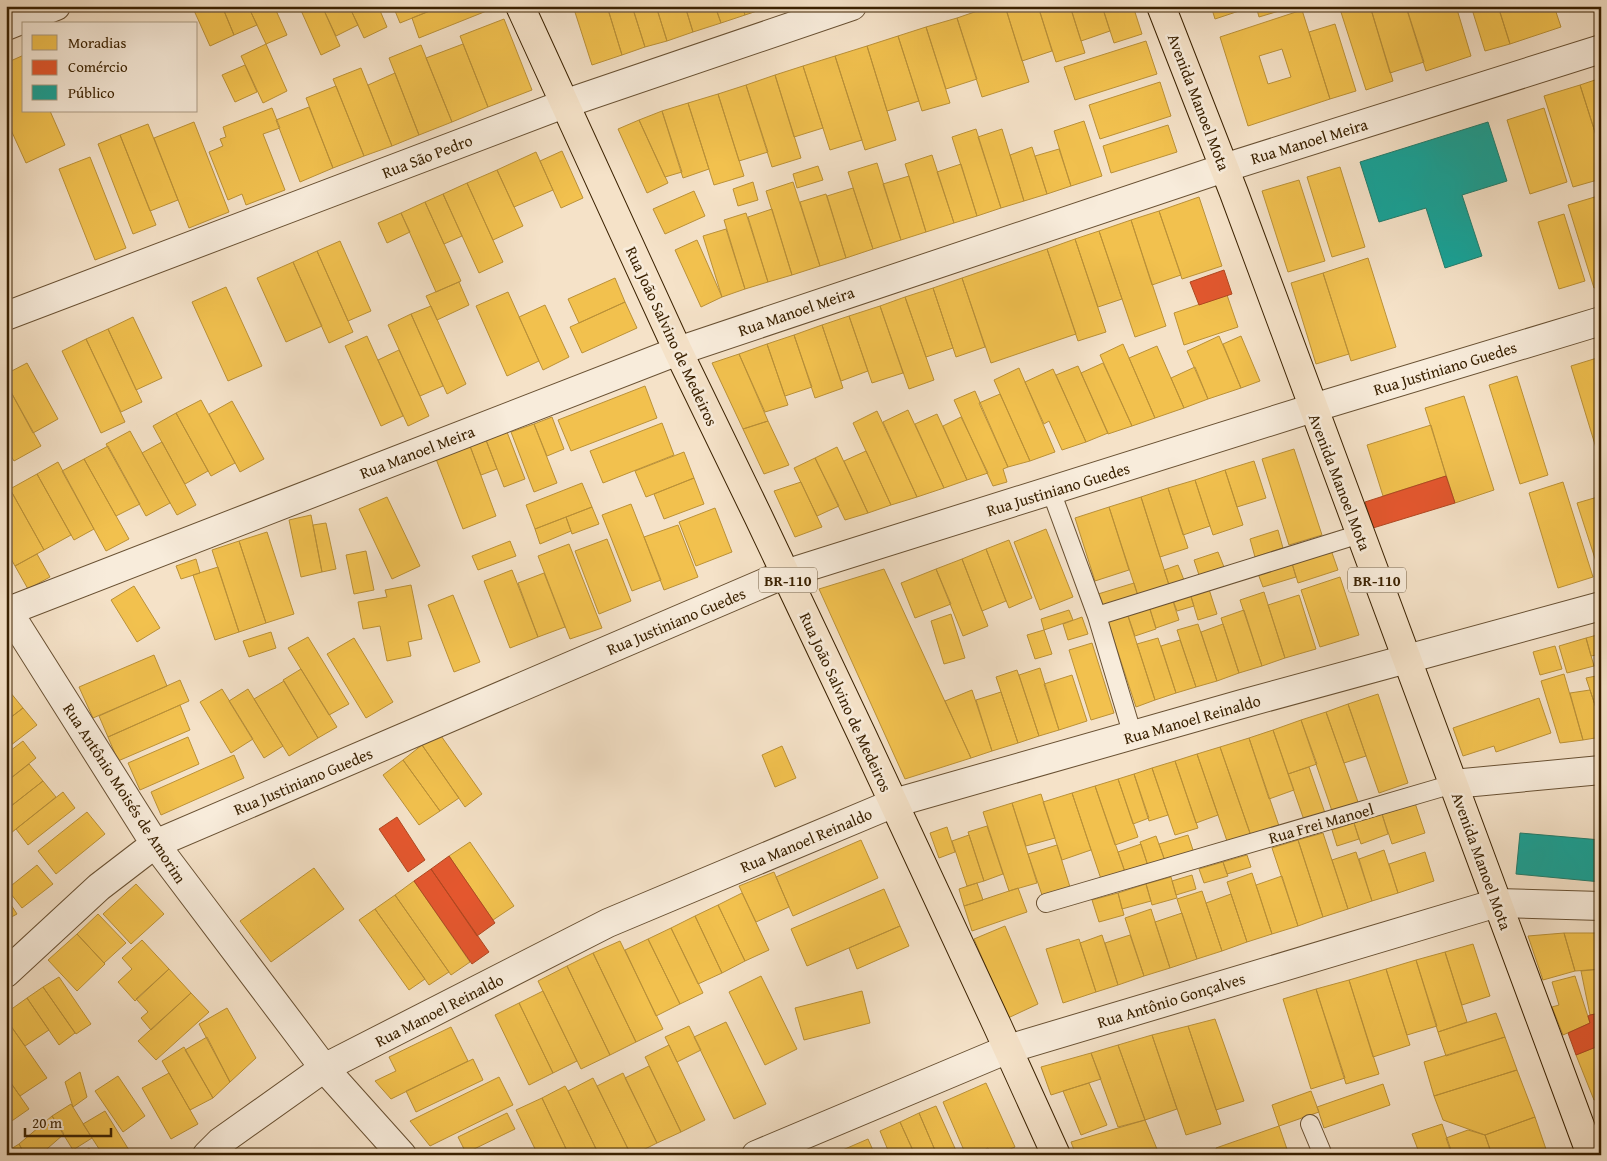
<svg xmlns="http://www.w3.org/2000/svg" width="1607" height="1161" font-family="'Gentium Book Plus',serif">
  <rect width="100%" height="100%" fill="#f5e2c8"/>
  <filter id="stains"><feTurbulence type="fractalNoise" baseFrequency=".004" numOctaves="4"/><feColorMatrix values="0 0 0 0 .2 0 0 0 0 .09 0 0 0 0 .02 0 0 0 .5 -.17"/></filter>
  <radialGradient id="worn" r=".72"><stop offset=".6" stop-color="#630" stop-opacity="0"/><stop offset="1" stop-color="#630" stop-opacity=".3"/></radialGradient>
  <path fill="#f2c14e" stroke="#bb9137" fill-rule="evenodd" d="M192,6H222L234,35L210,46Z
    M222,6H248L257,25L234,35Z
    M248,6H274L287,35L266,44Z
    M299,6H322L340,46L321,55Z
    M322,6H349L358,25L336,36Z
    M349,6H378L387,27L364,38Z
    M393,6H442L400,23Z
    M442,6H493L494,8L419,38L412,18Z
    M573,6H607L622,55L592,65Z
    M607,6H632L645,47L622,55Z
    M632,6H656L667,41L645,47Z
    M656,6H685L693,32L667,41Z
    M685,6H715L721,23L693,32Z
    M715,6H742L745,15L721,23Z
    M742,6H772L745,15Z
    M992,6H1005L1029,82L982,97L957,18Z
    M1005,6H1038L1052,51L1022,61Z
    M1038,6H1070L1085,53L1056,62Z
    M1070,6H1102L1110,31L1081,41Z
    M1102,6H1133L1142,34L1114,43Z
    M1211,6H1247L1248,8L1215,19Z
    M1256,6H1289V8L1259,17Z
    M1339,6H1370L1393,81L1366,90Z
    M1370,6H1406L1424,62L1390,73Z
    M1419,6H1456L1471,56L1426,71L1407,10Z
    M1471,6H1498L1510,44L1485,51Z
    M1498,6H1554L1561,27L1510,44Z
    M1302,10L1330,99L1248,126L1220,37ZM1282,49L1291,77L1268,84L1259,56Z
    M957,18L977,79L946,89L926,27Z
    M504,19L532,90L488,107L460,36Z
    M1335,24L1356,91L1330,99L1309,32Z
    M926,27L950,103L922,111L898,36Z
    M898,36L919,101L887,111L867,46Z
    M1146,41L1157,74L1075,100L1064,67Z
    M266,44L287,91L263,103L241,56Z
    M463,44L488,107L452,122L426,58Z
    M421,45L452,122L419,135L389,58Z
    M867,46L896,140L865,150L835,56Z
    M24,55V111H50L65,145L26,163L6,119V63Z
    M835,56L862,140L830,150L803,66Z
    M245,65L257,92L235,102L222,75Z
    M803,66L823,128L794,137L775,75Z
    M361,68L392,146L364,156L333,79Z
    M395,73L419,135L392,146L368,85Z
    M775,75L801,158L772,167L746,85Z
    M1601,78V151L1580,85Z
    M1160,82L1171,116L1100,139L1089,105Z
    M746,85L768,152L739,161L718,94Z
    M1580,85L1601,151V179L1573,187L1544,96Z
    M336,86L364,156L333,168L306,98Z
    M718,94L744,176L714,185L688,103Z
    M688,103L709,169L683,178L662,111Z
    M309,107L333,168L300,182L276,120Z
    M272,108L280,128L263,134L285,190L246,205L242,194L228,200L209,152L223,146L220,139L226,137L223,127Z
    M1544,108L1567,182L1530,194L1507,120Z
    M662,111L682,172L665,177L639,120Z
    M639,120L668,183L647,193L618,129Z
    M1084,121L1102,176L1071,186L1054,131Z
    M194,122L229,212L189,228L154,138Z
    M148,124L178,200L150,211L120,135Z
    M1168,125L1177,152L1111,173L1103,146Z
    M976,129L1001,208L977,216L952,137Z
    M1002,129L1024,201L1001,208L978,137Z
    M120,135L156,225L133,234L98,144Z
    M1032,147L1047,194L1024,201L1010,155Z
    M1059,149L1071,186L1047,194L1035,156Z
    M562,151L583,198L561,208L540,161Z
    M536,152L553,190L514,207L497,170Z
    M932,155L954,223L926,232L905,164Z
    M90,157L126,248L95,260L59,169Z
    M877,163L901,240L873,249L848,172Z
    M961,164L977,216L954,223L937,172Z
    M818,166L823,180L797,188L793,174Z
    M1340,167L1365,247L1332,257L1307,177Z
    M497,170L523,226L493,240L467,183Z
    M909,176L926,232L901,240L883,184Z
    M1299,180L1325,261L1288,272L1262,191Z
    M753,182L758,200L738,206L733,189Z
    M793,182L820,266L792,275L766,191Z
    M467,183L503,262L479,273L443,194Z
    M853,188L873,249L846,258L827,196Z
    M694,191L705,216L665,234L653,209Z
    M443,194L462,236L444,244L425,202Z
    M826,194L846,258L820,266L800,202Z
    M1598,196L1601,205V286L1594,288L1568,205Z
    M1199,197L1222,266L1182,279L1159,211Z
    M425,202L461,281L436,292L401,213Z
    M772,209L792,275L768,282L748,217Z
    M1159,211L1181,275L1152,285L1131,220Z
    M401,213L410,232L387,243L378,223Z
    M746,213L768,282L745,289L724,220Z
    M1564,214L1585,281L1559,289L1538,222Z
    M1131,220L1166,326L1135,337L1099,231Z
    M726,229L745,289L722,297L703,236Z
    M1099,231L1122,299L1098,307L1075,239Z
    M1075,239L1106,332L1078,341L1047,249Z
    M697,240L722,297L701,307L675,250Z
    M340,241L371,311L348,321L317,251Z
    M1047,249L1076,334L991,363L962,278Z
    M317,251L353,332L329,343L293,262Z
    M1368,258L1396,347L1351,361L1323,273Z
    M293,262L322,326L286,342L257,278Z
    M1323,273L1349,354L1316,364L1291,283Z
    M615,278L625,302L579,323L568,299Z
    M962,278L985,347L956,357L933,288Z
    M459,282L469,305L437,320L426,296Z
    M226,287L262,366L228,381L192,302Z
    M933,288L953,348L926,357L905,297Z
    M508,292L539,361L507,376L476,306Z
    M1227,295L1238,327L1184,345L1174,313Z
    M905,297L934,380L909,389L880,306Z
    M625,302L637,328L582,353L570,327Z
    M545,305L569,357L543,370L519,317Z
    M431,306L466,384L447,394L411,314Z
    M880,306L903,373L872,383L849,316Z
    M411,314L443,386L420,396L388,325Z
    M849,316L868,371L841,381L822,325Z
    M133,317L162,378L136,390L108,329Z
    M822,325L843,388L815,398L794,335Z
    M108,329L142,402L121,412L86,339Z
    M794,335L812,387L785,396L767,344Z
    M367,336L403,416L381,426L345,346Z
    M1219,336L1241,388L1208,399L1187,351Z
    M1241,336L1260,381L1241,388L1223,344Z
    M86,339L125,422L101,433L62,351Z
    M767,344L788,405L765,412L739,354Z
    M1123,344L1155,418L1132,426L1100,355Z
    M1157,346L1184,408L1155,418L1129,358Z
    M399,350L429,416L408,426L378,360Z
    M739,354L768,421L743,429L712,363Z
    M1597,358L1601,371L1600,461L1571,366Z
    M27,363L58,419L33,433L6,383V374Z
    M1103,363L1132,426L1108,434L1081,373Z
    M1078,366L1108,433L1086,442L1056,375Z
    M1195,367L1208,399L1184,408L1171,378Z
    M1019,368L1055,452L1030,461L994,380Z
    M1053,369L1086,442L1062,450L1049,421L1044,424L1025,382Z
    M1517,376L1548,475L1520,484L1489,385Z
    M6,383L41,446L14,461L6,448Z
    M645,386L657,418L571,451L558,420Z
    M975,391L1008,467L1003,469L1007,482L993,486L954,400Z
    M1000,394L1030,461L1008,467L979,403Z
    M1464,396L1494,490L1455,503L1425,408Z
    M201,400L235,463L211,476L176,413Z
    M232,401L264,459L240,472L209,414Z
    M908,410L944,488L917,497L883,422Z
    M877,411L917,497L891,505L853,423Z
    M176,413L208,471L185,484L153,426Z
    M937,414L967,480L944,488L915,424Z
    M552,417L564,449L547,456L534,424Z
    M961,417L988,473L967,480L943,426Z
    M768,421L789,465L764,474L743,429Z
    M662,423L674,455L603,483L590,451Z
    M534,424L557,483L534,492L511,432Z
    M1431,425L1446,476L1383,496L1367,445Z
    M130,431L170,503L146,516L106,444Z
    M507,432L525,479L504,487L486,440Z
    M486,440L497,469L481,475L470,446Z
    M162,442L196,505L177,515L142,453Z
    M108,446L140,504L116,516L84,459Z
    M470,446L496,516L463,529L436,459Z
    M837,447L868,513L845,520L815,458Z
    M1294,449L1322,535L1289,545L1262,459Z
    M866,451L891,505L868,513L844,461Z
    M684,452L694,478L646,497L635,471Z
    M815,458L839,506L817,516L794,468Z
    M84,459L129,539L106,551L62,471Z
    M1254,461L1266,498L1237,507L1225,470Z
    M58,462L94,529L74,540L37,474Z
    M1225,470L1243,525L1213,535L1195,480Z
    M37,474L71,535L44,550L10,489Z
    M694,478L704,504L664,519L654,494Z
    M1195,480L1210,526L1183,535L1168,488Z
    M6,482L44,550L15,566L6,550Z
    M801,482L822,527L795,537L774,491Z
    M1563,482L1593,577L1558,588L1529,493Z
    M582,483L592,507L535,529L526,505Z
    M1168,488L1188,548L1160,557L1141,497Z
    M1601,496V573L1600,574L1577,503Z
    M387,497L420,566L392,579L359,509Z
    M1141,497L1169,585L1138,596L1109,507Z
    M631,504L661,580L632,591L602,515Z
    M592,507L599,524L572,534L566,517Z
    M1109,507L1129,570L1095,581L1075,518Z
    M715,508L732,552L696,566L679,522Z
    M311,515L322,572L301,577L289,520Z
    M566,517L571,531L540,544L535,529Z
    M326,523L336,569L322,572L313,525Z
    M678,525L698,577L664,590L644,537Z
    M1046,529L1073,597L1040,610L1014,542Z
    M1278,530L1283,548L1255,557L1250,539Z
    M267,532L294,614L266,623L239,541Z
    M607,539L631,601L599,614L575,551Z
    M1009,540L1032,598L1009,608L986,549Z
    M239,541L266,623L239,632L212,550Z
    M510,541L516,556L478,570L472,556Z
    M569,544L602,628L570,639L538,556Z
    M1330,547L1338,570L1298,583L1291,560Z
    M986,549L1006,601L982,611L962,559Z
    M366,551L374,590L354,594L346,555Z
    M1218,552L1224,567L1199,575L1194,560Z
    M37,554L50,577L28,589L15,566Z
    M196,559L200,573L181,579L176,566Z
    M962,559L988,626L963,636L936,569Z
    M1291,560L1296,577L1263,587L1257,571Z
    M1178,565L1184,580L1169,585L1164,570Z
    M218,567L239,632L215,640L193,575Z
    M884,569L971,758L905,779L819,589Z
    M936,569L951,604L915,618L901,583Z
    M512,570L538,637L510,648L484,581Z
    M544,573L565,627L538,637L518,583Z
    M1340,577L1359,635L1320,647L1301,590Z
    M1134,583L1138,596L1102,607L1098,594Z
    M1207,583L1217,614L1198,620L1189,590Z
    M411,585L422,639L408,642L411,656L387,661L380,626L363,629L358,602L387,597L385,590Z
    M134,586L160,628L137,642L111,600Z
    M1189,590L1194,606L1177,611L1171,595Z
    M1264,592L1285,658L1262,666L1240,600Z
    M453,595L480,662L454,672L428,605Z
    M1171,595L1179,620L1156,628L1148,603Z
    M1299,595L1316,649L1285,658L1268,605Z
    M1148,603L1156,629L1135,636L1126,610Z
    M1069,610L1073,620L1044,630L1041,619Z
    M1126,610L1155,700L1136,707L1106,616Z
    M1244,610L1262,666L1239,673L1221,618Z
    M951,614L965,658L944,664L931,621Z
    M1082,617L1088,634L1068,640L1063,624Z
    M1198,624L1217,681L1196,687L1177,630Z
    M1223,624L1239,673L1217,681L1201,632Z
    M1044,630L1052,654L1035,659L1027,635Z
    M271,632L276,648L249,657L243,641Z
    M1601,634V654L1591,656L1586,638Z
    M308,637L349,704L329,715L288,648Z
    M354,638L393,702L366,718L327,654Z
    M1158,638L1176,693L1155,700L1137,644Z
    M1586,638L1594,666L1567,673L1559,646Z
    M1180,640L1196,687L1176,693L1161,646Z
    M1092,643L1114,713L1091,720L1069,650Z
    M1555,646L1562,669L1540,675L1533,652Z
    M154,655L167,686L93,718L79,687Z
    M1040,668L1059,730L1039,736L1019,675Z
    M301,669L337,727L318,738L283,680Z
    M1017,670L1039,736L1018,743L996,677Z
    M1564,674L1583,740L1560,743L1541,681Z
    M1072,675L1087,721L1059,730L1044,684Z
    M1601,675V723L1586,678Z
    M180,680L189,701L108,737L99,716Z
    M284,681L318,738L289,756L254,699Z
    M222,689L253,739L231,753L200,702Z
    M248,689L283,746L264,758L229,701Z
    M972,690L992,751L971,758L945,701Z
    M1590,690L1601,723V737L1583,740L1570,693Z
    M10,692L23,708L6,721V695Z
    M1001,692L1018,743L992,751L976,700Z
    M1378,694L1408,783L1379,793L1348,704Z
    M1539,698L1551,733L1496,752L1494,746L1463,756L1453,728Z
    M1348,704L1366,756L1344,763L1326,712Z
    M180,705L190,730L118,761L108,737Z
    M23,708L37,725L6,749V721Z
    M1326,712L1358,802L1332,811L1301,720Z
    M1301,720L1317,764L1288,774L1273,730Z
    M1273,730L1294,790L1269,799L1249,738Z
    M439,733L482,794L465,807L422,745Z
    M188,737L199,764L140,790L128,763Z
    M1249,738L1279,826L1251,836L1220,747Z
    M23,741L36,758L6,782V754Z
    M422,745L459,798L440,811L403,760Z
    M782,746L796,778L775,787L762,755Z
    M1220,747L1251,836L1228,844L1197,754Z
    M1197,754L1218,815L1196,823L1175,761Z
    M234,755L244,778L161,815L151,792Z
    M403,760L440,811L419,825L383,775Z
    M1175,761L1198,828L1175,835L1152,768Z
    M29,764L43,781L6,810V782Z
    M1309,767L1325,813L1304,820L1288,774Z
    M1152,768L1168,815L1149,821L1134,774Z
    M1134,774L1149,818L1133,824L1118,779Z
    M1118,779L1138,837L1115,845L1095,786Z
    M43,781L56,797L6,837V810Z
    M1095,786L1125,872L1101,879L1072,793Z
    M63,792L75,808L28,845L16,829Z
    M1072,793L1091,850L1062,860L1043,802Z
    M1041,794L1055,838L1026,846L1012,803Z
    M1012,803L1037,883L1009,891L983,812Z
    M1415,803L1425,833L1392,844L1382,814Z
    M87,812L105,834L56,874L38,851Z
    M1382,814L1388,834L1361,844L1354,823Z
    M1354,823L1359,839L1337,846L1332,830Z
    M987,826L1003,874L984,881L968,832Z
    M947,827L955,852L939,858L930,833Z
    M1323,833L1348,909L1323,917L1298,840Z
    M969,835L984,881L967,886L952,841Z
    M1188,835L1194,853L1165,861L1159,844Z
    M1156,836L1165,861L1148,866L1140,842Z
    M861,840L878,878L793,916L776,877Z
    M1298,840L1323,917L1298,926L1272,848Z
    M470,842L514,906L493,920L449,856Z
    M1141,844L1148,866L1125,872L1118,852Z
    M1057,845L1070,887L1042,895L1028,854Z
    M1384,850L1398,893L1372,901L1359,859Z
    M1356,852L1372,901L1348,909L1332,860Z
    M1425,852L1434,881L1398,893L1389,864Z
    M1247,855L1251,867L1227,874L1223,862Z
    M1223,862L1228,876L1204,883L1199,869Z
    M37,865L53,884L22,908L7,889Z
    M314,868L344,909L271,962L240,921Z
    M774,872L789,907L756,922L739,886Z
    M1252,873L1272,934L1247,942L1227,882Z
    M1192,875L1196,889L1176,895L1172,881Z
    M1282,876L1298,926L1272,934L1256,885Z
    M1171,877L1177,898L1152,905L1146,884Z
    M414,881L470,962L451,975L395,895Z
    M977,883L983,900L964,906L959,889Z
    M136,884L164,914L131,944L103,914Z
    M1146,884L1151,901L1122,909L1118,893Z
    M1018,888L1027,912L972,931L964,906Z
    M884,889L900,926L807,966L791,929Z
    M1202,891L1222,951L1197,959L1177,899Z
    M742,893L769,950L745,961L718,905Z
    M1118,893L1124,915L1099,922L1092,900Z
    M1231,894L1247,942L1222,951L1206,903Z
    M395,895L449,972L429,985L375,909Z
    M6,897L17,914L6,920Z
    M718,905L745,961L722,973L695,916Z
    M375,909L425,979L409,990L359,920Z
    M1151,909L1170,968L1144,976L1125,918Z
    M1182,913L1197,959L1170,968L1155,922Z
    M98,914L126,943L104,963L77,934Z
    M695,916L722,973L698,984L671,928Z
    M900,926L909,946L857,969L849,948Z
    M1005,926L1038,1004L1008,1018L974,939Z
    M671,928L703,993L680,1004L648,939Z
    M1564,933H1601V969L1575,971Z
    M1564,933L1575,971L1543,980L1528,936Z
    M77,934L105,964L77,991L48,960Z
    M1102,935L1118,985L1096,992L1080,943Z
    M1130,935L1144,976L1118,985L1105,943Z
    M648,939L680,1004L656,1016L625,950Z
    M1079,939L1096,992L1063,1003L1046,949Z
    M142,940L169,969L135,1001L118,982L132,969L122,958Z
    M620,941L663,1029L636,1042L593,953Z
    M1473,944L1490,996L1462,1005L1445,952Z
    M1445,952L1467,1022L1438,1032L1416,960Z
    M593,953L636,1042L610,1055L567,966Z
    M1416,960L1437,1026L1407,1035L1386,969Z
    M567,966L610,1055L581,1069L538,981Z
    M169,969L191,993L151,1030L141,1018L148,1012L136,999Z
    M1386,969L1410,1045L1373,1057L1349,980Z
    M1601,969V1013L1590,1015L1581,971Z
    M761,976L797,1049L765,1065L729,992Z
    M1575,976L1590,1023L1563,1035L1552,1007L1559,1005L1552,982Z
    M59,977L91,1024L76,1034L43,987Z
    M1349,980L1379,1074L1346,1084L1316,989Z
    M43,987L75,1033L59,1045L27,998Z
    M1316,989L1345,1078L1311,1089L1283,999Z
    M543,991L577,1061L553,1073L519,1003Z
    M862,991L870,1023L804,1040L795,1008Z
    M191,993L209,1012L156,1060L138,1041Z
    M27,998L49,1030L25,1046L6,1019V1013Z
    M519,1003L553,1073L529,1085L495,1015Z
    M227,1008L256,1058L230,1082L199,1024Z
    M1496,1013L1505,1037L1446,1056L1438,1032Z
    M6,1019L47,1078L20,1096L6,1076Z
    M1215,1019L1244,1101L1216,1110L1188,1026Z
    M726,1022L766,1104L734,1119L694,1037Z
    M689,1026L701,1050L677,1062L665,1037Z
    M1188,1026L1221,1124L1186,1135L1152,1035Z
    M451,1027L468,1061L391,1099L375,1081L396,1071L389,1057Z
    M1152,1035L1177,1109L1145,1120L1118,1045Z
    M207,1037L230,1082L213,1098L185,1050Z
    M1505,1037L1517,1070L1434,1096L1424,1062Z
    M669,1045L705,1120L681,1132L645,1057Z
    M1118,1045L1145,1120L1118,1127L1091,1053Z
    M1601,1045V1097L1594,1100L1576,1055Z
    M184,1047L213,1098L190,1110L162,1061Z
    M1091,1053L1101,1079L1051,1095L1041,1067Z
    M473,1059L483,1080L416,1112L406,1091Z
    M649,1066L681,1132L657,1143L625,1078Z
    M1517,1070L1535,1117L1485,1135L1443,1120L1434,1096Z
    M80,1072L87,1097L73,1107L65,1082Z
    M169,1073L198,1124L171,1139L142,1088Z
    M623,1073L657,1143L633,1155H631L597,1086Z
    M6,1076L29,1109L6,1125Z
    M118,1076L145,1116L123,1132L95,1091Z
    M499,1077L513,1105L430,1146L410,1121Z
    M593,1078L597,1086L631,1155H599L568,1091Z
    M986,1083L1015,1147L997,1155H991L988,1148L974,1155H966L943,1102Z
    M1089,1083L1107,1125L1081,1135L1063,1091Z
    M1383,1084L1390,1105L1324,1128L1317,1107Z
    M565,1086L568,1091L599,1155H569L542,1098Z
    M1311,1091L1319,1112L1279,1126L1272,1105Z
    M542,1098L569,1155H538L516,1110Z
    M71,1104L92,1138L73,1150L52,1116Z
    M936,1106L958,1155H937L919,1113Z
    M105,1111L132,1155H103L83,1124Z
    M507,1113L515,1129L466,1153L458,1137Z
    M919,1113L937,1155H915L900,1122Z
    M52,1116L64,1134L40,1155H25L19,1144Z
    M1535,1117L1548,1155H1492L1485,1135Z
    M1145,1120L1159,1154L1076,1155L1071,1142Z
    M900,1122L915,1155H890L880,1131Z
    M1442,1124L1451,1150L1436,1155H1420L1412,1134Z
    M1279,1126L1289,1155H1218L1216,1148Z
    M1468,1130L1485,1135L1492,1155H1452L1446,1138Z
    M868,1139L875,1155H831Z
    M19,1144L25,1155H6V1152Z
    M89,1148L94,1155H79Z"/>
  <path fill="#e4572e" stroke="#b14720" d="M1224,270L1232,294L1199,305L1190,282Z
    M1446,476L1455,503L1373,528L1365,502Z
    M397,817L425,860L408,872L379,829Z
    M449,856L495,923L477,936L431,869Z
    M431,869L489,952L472,964L414,881Z
    M1601,1013V1045L1576,1055L1568,1033L1590,1023L1588,1016L1590,1015Z"/>
  <path fill="#17a398" stroke="#227c6b" d="M1488,122L1507,181L1462,195L1482,256L1445,268L1426,208L1379,222L1360,162Z
    M1520,833L1601,840V882L1516,874Z"/>
  <g fill="none" stroke-linecap="round" stroke-linejoin="round">
    <g stroke="#695133" stroke-width="20">
      <path id="lane" d="M1051,491L1097,616L1133,736
        M1097,616L1360,534
        M1046,903L1453,784
        M1310,1124L1323,1155"/>
    </g>
    <g stroke="#695133" stroke-width="30">
      <path id="street" d="M6,26L56,6
        M6,316L564,104L852,6
        M6,608L155,844L324,1068L402,1155
        M6,612L678,351L1224,168L1601,49
        M1453,784L1601,770
        M6,973L99,887L155,844L785,574L1313,408L1601,321
        M207,1155L220,1142L324,1068L608,923L894,803L1242,704L1601,606
        M756,1155L1008,1049L1497,903L1601,906"/>
    </g>
    <g stroke="#3a2101" stroke-width="30">
      <path id="primary" d="M520,6L678,351L758,516L861,733L997,1025L1056,1155
        M1161,6L1234,193L1591,1155"/>
    </g>
    <use href="#lane" stroke="#f8ecdb" stroke-width="18"/>
    <use href="#street" stroke="#f8ecdb" stroke-width="28"/>
    <use href="#primary" stroke="#f5e2c8" stroke-width="28"/>
  </g>
  <g text-anchor="middle" dominant-baseline="central" stroke-width="5" stroke-linejoin="round" paint-order="stroke">
    <g fill="#f8ecdb" stroke="#735e42" stroke-width="1">
      <rect x="759" y="567.5" width="58" height="25" rx="4"/>
      <rect x="1348" y="567.5" width="58" height="25" rx="4"/>
    </g>
    <g font-size="15" font-weight="bold" fill="#3a2101">
      <text x="788" y="580">BR-110</text>
      <text x="1377" y="580">BR-110</text>
    </g>
    <g font-size="16" fill="#3a2101" stroke="#f8ecdb">
      <text transform="translate(1199 102) rotate(69)">Avenida Manoel Mota</text>
      <text transform="translate(1309 141) rotate(-17)">Rua Manoel Meira</text>
      <text transform="translate(427 156) rotate(-21)">Rua São Pedro</text>
      <text transform="translate(796 311) rotate(-19)">Rua Manoel Meira</text>
      <text transform="translate(672 336) rotate(65)">Rua João Salvino de Medeiros</text>
      <text transform="translate(1445 368) rotate(-17)">Rua Justiniano Guedes</text>
      <text transform="translate(417 452) rotate(-21)">Rua Manoel Meira</text>
      <text transform="translate(1340 482) rotate(69)">Avenida Manoel Mota</text>
      <text transform="translate(1058 489) rotate(-17)">Rua Justiniano Guedes</text>
      <text transform="translate(676 621) rotate(-23)">Rua Justiniano Guedes</text>
      <text transform="translate(846 702) rotate(65)">Rua João Salvino de Medeiros</text>
      <text transform="translate(1192 719) rotate(-16)">Rua Manoel Reinaldo</text>
      <text transform="translate(303 781) rotate(-23)">Rua Justiniano Guedes</text>
      <text transform="translate(125 793) rotate(57)">Rua Antônio Moisés de Amorim</text>
      <text transform="translate(1321 823) rotate(-16)">Rua Frei Manoel</text>
      <text transform="translate(806 840) rotate(-23)">Rua Manoel Reinaldo</text>
      <text transform="translate(1482 861) rotate(70)">Avenida Manoel Mota</text>
      <text transform="translate(1171 1000) rotate(-17)">Rua Antônio Gonçalves</text>
      <text transform="translate(439 1010) rotate(-27)">Rua Manoel Reinaldo</text>
    </g>
  </g>
  <rect width="1607" height="1161" fill="none" stroke="#f5e2c8" stroke-width="25"/>
  <rect x="8" y="8" width="1592" height="1146" fill="none" stroke="#3a2101" stroke-width="2.5"/>
  <rect x="12" y="12" width="1582" height="1136" fill="none" stroke="#3a2101"/>
  <rect x="22" y="22" width="175" height="90" fill="#f8ecdb" stroke="#ac9b84"/>
  <rect x="32" y="35" width="25" height="15" fill="#f2c14e" stroke="#ac9b84"/>
  <text x="68" y="48" font-size="15" fill="#3a2101">Moradias</text>
  <rect x="32" y="60" width="25" height="15" fill="#e4572e" stroke="#ac9b84"/>
  <text x="68" y="72" font-size="15" fill="#3a2101">Comércio</text>
  <rect x="32" y="85" width="25" height="15" fill="#17a398" stroke="#ac9b84"/>
  <text x="68" y="98" font-size="15" fill="#3a2101">Público</text>
  <path d="M25 1128v8h86v-8" fill="none" stroke="#3a2101" stroke-width="2.5"/>
  <text x="32" y="1128" font-size="15" fill="#3a2101" stroke="#f8ecdb" stroke-width="4" paint-order="stroke">20 m</text>
  <rect width="100%" height="100%" filter="url(#stains)"/>
  <rect width="100%" height="100%" fill="url(#worn)"/>
</svg>
